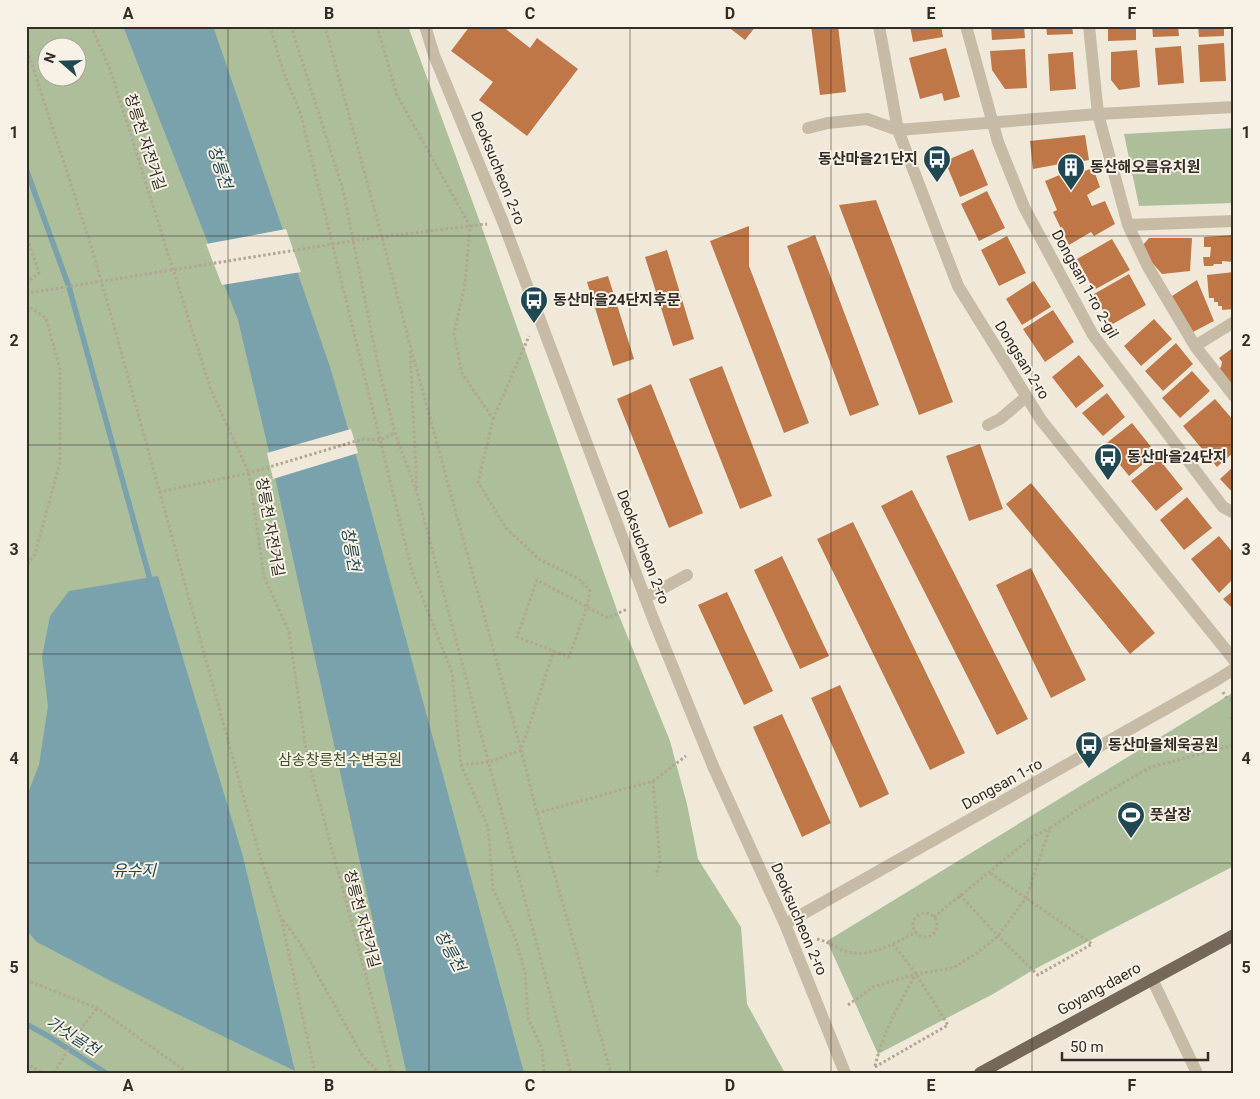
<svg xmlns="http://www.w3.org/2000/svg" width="1260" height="1099" font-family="Roboto,'Noto Sans KR',sans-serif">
  <rect width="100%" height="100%" fill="#f0e9da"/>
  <path fill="#adbe9b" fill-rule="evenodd" d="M26,26H408L481,225L618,613L670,741L687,804L698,859L741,927L747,1004L785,1073H26ZM48,48H78V78H48Z
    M1234,128V203L1139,206L1124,134Z
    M1234,692V866L1033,970L993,994L878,1054L827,941Z"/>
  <path fill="#7aa2ac" d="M123,26H213L330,367L357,459L524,1073H407L406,1071L277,486L238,320Z
    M158,576L242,853L295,1071L173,1012L109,980L37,942L26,930V798L39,765L48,706L42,657L50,616L69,591Z"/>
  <path fill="#f0e9da" d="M286,229L301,272L222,285L206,244Z
    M351,429L358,453L273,479L267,453Z"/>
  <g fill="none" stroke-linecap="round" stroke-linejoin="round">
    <path stroke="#7aa2ac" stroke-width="5.5" d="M26,169L69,287L151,583
      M26,1024L48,1036L106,1073"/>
  </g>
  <path fill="#c07748" d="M470,26H502L530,48L537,38L578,69L527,136L479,100L493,82L451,51Z
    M727,26H756L745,40Z
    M811,26H838L846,92L820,95Z
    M910,26H941L943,37L913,42Z
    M991,26H1024L1025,38L992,40Z
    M1046,26H1072L1073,34L1047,35Z
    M1108,26H1136V40L1108,41Z
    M1152,26H1178L1179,36L1153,37Z
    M1198,26H1224V36L1199,37Z
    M1224,43L1226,81L1200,82L1198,45Z
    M1181,46L1184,83L1158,85L1155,48Z
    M946,48L960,97L944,101L942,93L920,99L909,58Z
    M1025,49L1027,88L1005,89L992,70L990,51Z
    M1137,50L1140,87L1119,90L1111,80V52Z
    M1073,52L1076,89L1050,91L1048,54Z
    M1085,135L1089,160L1073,163L1076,174L1093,168L1100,187L1087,195L1092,206L1105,201L1115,224L1094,236L1091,232L1069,245L1053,212L1057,210L1045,181L1062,174L1060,164L1033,169L1030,141Z
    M973,149L988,185L960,197L945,161Z
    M987,191L1005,228L979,241L961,204Z
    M876,200L953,402L919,415L839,205Z
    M749,226V266L809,423L784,433L710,241Z
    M815,235L879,405L850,416L787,246Z
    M1234,235L1233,262L1222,261V264H1214L1213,266H1204L1203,257H1210L1211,247H1204V237Z
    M1007,236L1026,273L999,286L981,250Z
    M1149,238H1192L1190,271L1162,274L1148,258L1143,245Z
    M1112,239L1130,270L1094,290L1077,259Z
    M667,250L694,339L673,346L645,257Z
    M1234,272V309L1222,310V306H1218V302H1214V298H1209L1207,275Z
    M1129,274L1146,305L1111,325L1094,294Z
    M608,276L634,359L613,366L587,282Z
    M1197,280L1214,321L1193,332L1172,296Z
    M1034,281L1051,307L1022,325L1006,299Z
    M1053,310L1074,342L1045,362L1023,329Z
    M1154,319L1172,339L1141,366L1124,346Z
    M1176,343L1193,364L1163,391L1145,371Z
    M1234,347V389L1219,369L1221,367L1222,362L1219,358Z
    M1079,355L1104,386L1076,408L1052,377Z
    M722,366L772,496L740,509L689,379Z
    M1192,371L1210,391L1180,418L1162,398Z
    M651,384L703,513L669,528L617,399Z
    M1107,393L1125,417L1103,436L1082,413Z
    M1215,399L1234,421V452L1217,467L1183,426Z
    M1132,423L1156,453L1129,476L1104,445Z
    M980,444L1003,509L969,521L946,456Z
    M1159,459L1183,489L1156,511L1131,481Z
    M1234,466V494L1220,479Z
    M1031,483L1155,633L1130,654L1006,504Z
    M912,490L1028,719L997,735L881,506Z
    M1187,497L1212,528L1184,550L1160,520Z
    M853,522L965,753L930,770L817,539Z
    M1219,536L1234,554V578L1219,593L1191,559Z
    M782,556L829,656L800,669L754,570Z
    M1031,568L1086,680L1051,698L996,585Z
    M1234,590V610L1223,599Z
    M727,592L773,691L744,705L698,605Z
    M840,685L889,794L860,808L811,698Z
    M782,714L831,823L802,837L753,727Z"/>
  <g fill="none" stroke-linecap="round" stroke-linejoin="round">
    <path stroke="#b3a591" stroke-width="3" stroke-dasharray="2.5 2.5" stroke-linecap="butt" d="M91,26L110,69L211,390L249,473L264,576L289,632L307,756L392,1073
      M270,26L282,68L301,115L412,571L452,673L461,765L488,827L493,889L514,935L525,972L528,1018L542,1049L544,1073
      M291,26L343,190L377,360L395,433L417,493L571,1073
      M325,26L382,237L410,345L521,750L537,813L611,1073
      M377,26L397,95L470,226L465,284L454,334L462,373L493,419L478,482L506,528L539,559L579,579L590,590L587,607L569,657L517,637L537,580L608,618L627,609
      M26,46L92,249L114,326L259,853L281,918L315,1073
      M26,234L39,273L26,283
      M371,238L487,224
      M26,293L41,291
      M26,305L46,318L60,369V462L35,554L26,567
      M410,351L417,490
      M493,419L529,336
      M159,492L249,473L363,439L380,440L395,433
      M1223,692L1226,697L1234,702
      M1234,707L1231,716L1234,731
      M461,765L489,762L521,750L554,650
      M653,781L660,862L656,875
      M537,813L653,781L686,756
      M960,895L998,936L1038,975L1092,944L990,873
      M913 925a12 12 0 1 1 24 0a12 12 0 1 1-24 0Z
      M934,917L1031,838L1050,828
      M283,920L300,943L362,1055L379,1073
      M817,939C827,941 833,946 842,950C868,960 893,944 916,932
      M26,980L97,1008L188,1073
      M848,1005L873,987L916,974L953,968L977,953L998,936L1026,898L1050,828L1081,807L1151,767L1234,745
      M26,1063L42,1073
      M875,1066C883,1033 899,1003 916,974
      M875,1067L948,1025L916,974L893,944
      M54,1073L80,1030L97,1008"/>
    <path stroke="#c7bba6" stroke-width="12" d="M425,26L434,55L503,222L652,616L713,766L785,924L845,1073
      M879,26L898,130L958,286L1041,420L1234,660
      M966,26L998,142L1024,207L1093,335L1223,507L1234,513
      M1089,26L1098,114L1128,225L1148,267L1195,346L1234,396
      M808,128L828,123L867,119L898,130L1098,114L1234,107
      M1128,225L1234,221
      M1195,346L1234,322
      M988,425L1000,419L1026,397
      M645,598L687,575
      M785,924L1215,681L1234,669
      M1152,979L1197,1073"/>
    <path stroke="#756759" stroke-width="12" d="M980,1073L1234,935"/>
    <path stroke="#b3a591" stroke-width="3" stroke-dasharray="2.5 2.5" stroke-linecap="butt" d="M41,291L371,238"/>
  </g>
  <path fill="none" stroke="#342d27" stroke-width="1" stroke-opacity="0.55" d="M228,26V1073M429,26V1073M630,26V1073M831,26V1073M1032,26V1073M26,236H1234M26,445H1234M26,654H1234M26,863H1234"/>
  <defs>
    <g id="bus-pin" transform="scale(1.4375)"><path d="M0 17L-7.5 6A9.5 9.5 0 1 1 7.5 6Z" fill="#1f4853" stroke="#f8f2e6"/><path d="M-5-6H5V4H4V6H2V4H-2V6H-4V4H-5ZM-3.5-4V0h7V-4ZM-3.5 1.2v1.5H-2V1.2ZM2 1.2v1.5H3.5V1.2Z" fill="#fff"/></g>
    <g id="building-pin" transform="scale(1.4375)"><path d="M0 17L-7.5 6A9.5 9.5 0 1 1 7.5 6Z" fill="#1f4853" stroke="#f8f2e6"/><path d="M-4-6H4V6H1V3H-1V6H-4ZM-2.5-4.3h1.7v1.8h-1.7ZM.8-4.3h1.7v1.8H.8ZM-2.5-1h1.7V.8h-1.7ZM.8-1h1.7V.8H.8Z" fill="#fff"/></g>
    <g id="stadium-pin" transform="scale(1.4375)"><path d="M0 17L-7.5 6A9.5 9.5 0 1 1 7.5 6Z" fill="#1f4853" stroke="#f8f2e6"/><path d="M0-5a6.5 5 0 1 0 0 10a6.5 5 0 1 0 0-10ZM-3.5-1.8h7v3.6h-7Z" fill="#fff"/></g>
  </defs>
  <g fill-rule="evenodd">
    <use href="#bus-pin" x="937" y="159"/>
    <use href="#building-pin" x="1071" y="167"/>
    <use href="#bus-pin" x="534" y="300"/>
    <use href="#bus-pin" x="1108" y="457"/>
    <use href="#bus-pin" x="1089" y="745"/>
    <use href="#stadium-pin" x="1131" y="815"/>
  </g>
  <g text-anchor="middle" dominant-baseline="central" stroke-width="4" stroke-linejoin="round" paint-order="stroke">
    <g font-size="15" fill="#342d27" stroke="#f8f2e6">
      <text transform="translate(145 142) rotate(72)">창릉천 자전거길</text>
      <text transform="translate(498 168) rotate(68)">Deoksucheon 2-ro</text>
      <text transform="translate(1085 284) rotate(61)">Dongsan 1-ro 2-gil</text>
      <text transform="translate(1022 360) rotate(58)">Dongsan 2-ro</text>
      <text transform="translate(270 527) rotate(80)">창릉천 자전거길</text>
      <text transform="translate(643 547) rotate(69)">Deoksucheon 2-ro</text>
      <text transform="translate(1002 784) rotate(-29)">Dongsan 1-ro</text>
      <text transform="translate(362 919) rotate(75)">창릉천 자전거길</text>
      <text transform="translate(799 919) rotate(67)">Deoksucheon 2-ro</text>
      <text transform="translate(1099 989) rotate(-29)">Goyang-daero</text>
    </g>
    <g font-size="15" font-weight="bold" fill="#342d27" stroke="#f8f2e6" text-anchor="start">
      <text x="918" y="159" text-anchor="end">동산마을21단지</text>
      <text x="1090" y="167">동산해오름유치원</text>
      <text x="553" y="300">동산마을24단지후문</text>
      <text x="1127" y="457">동산마을24단지</text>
      <text x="1108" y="745">동산마을체욱공원</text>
      <text x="1150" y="815">풋살장</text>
    </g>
    <g font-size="15" fill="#3e512c" stroke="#f8f2e6">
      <text x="340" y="760">삼송창릉천수변공원</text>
    </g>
    <g font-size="16" font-style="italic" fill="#1f4853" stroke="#f8f2e6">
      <text transform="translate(220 167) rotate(72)">창릉천</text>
      <text transform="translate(351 549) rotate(80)">창릉천</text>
      <text x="134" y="870">유수지</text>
      <text transform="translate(450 951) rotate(61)">창릉천</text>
      <text transform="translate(73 1036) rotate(32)">가싯골천</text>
    </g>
  </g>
  <rect width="1260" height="1099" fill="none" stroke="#f8f2e6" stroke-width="55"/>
  <g transform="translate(62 62) rotate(290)"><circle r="24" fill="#f8f2e6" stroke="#aaa39a"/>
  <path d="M0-4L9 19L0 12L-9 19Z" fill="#1f4853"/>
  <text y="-8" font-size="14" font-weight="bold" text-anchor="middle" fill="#342d27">N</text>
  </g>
  <path d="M1062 1052v8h146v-8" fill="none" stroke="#342d27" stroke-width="2.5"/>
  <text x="1070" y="1052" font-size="15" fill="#342d27" stroke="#f8f2e6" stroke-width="4" paint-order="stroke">50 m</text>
  <rect x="28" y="28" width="1204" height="1044" fill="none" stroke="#342d27" stroke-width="2"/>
  <g font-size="16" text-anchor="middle" font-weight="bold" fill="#342d27">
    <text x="128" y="19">A</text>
    <text x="329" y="19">B</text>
    <text x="530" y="19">C</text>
    <text x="730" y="19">D</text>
    <text x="931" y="19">E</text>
    <text x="1132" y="19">F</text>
    <text x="14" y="138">1</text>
    <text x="1246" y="138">1</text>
    <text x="14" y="346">2</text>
    <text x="1246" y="346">2</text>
    <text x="14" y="555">3</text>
    <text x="1246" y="555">3</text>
    <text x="14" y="764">4</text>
    <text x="1246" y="764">4</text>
    <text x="14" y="973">5</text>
    <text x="1246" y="973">5</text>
    <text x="128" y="1091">A</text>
    <text x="329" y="1091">B</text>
    <text x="530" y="1091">C</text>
    <text x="730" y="1091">D</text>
    <text x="931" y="1091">E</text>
    <text x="1132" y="1091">F</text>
  </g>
</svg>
